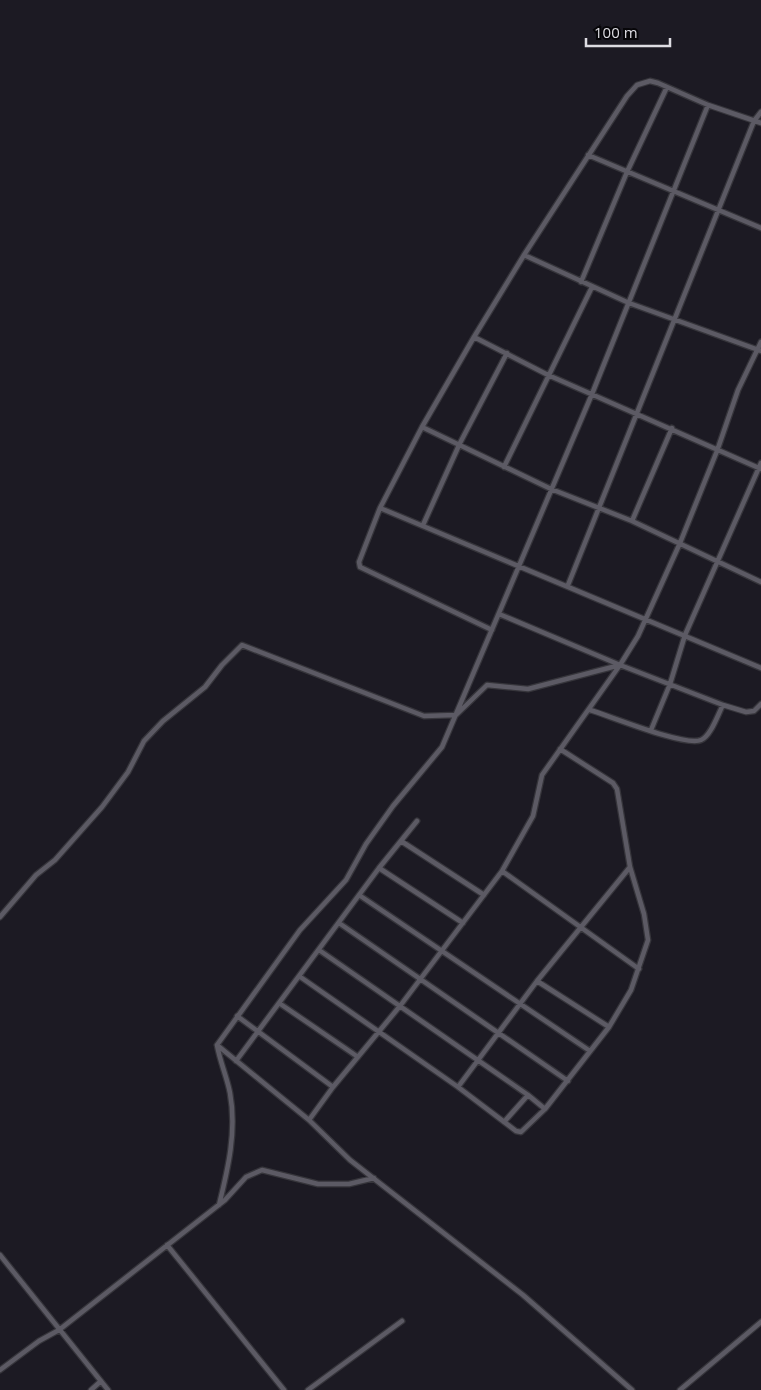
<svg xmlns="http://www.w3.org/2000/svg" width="761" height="1390" font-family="'Open Sans',sans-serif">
  <rect width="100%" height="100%" fill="#1c1a23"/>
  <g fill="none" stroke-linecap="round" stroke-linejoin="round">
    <g stroke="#36353b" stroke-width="7">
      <path id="street" d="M588,155L761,228
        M524,255L629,303L761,351
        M581,282L627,172L667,87
        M474,337L548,375L761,469
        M422,427L551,489L632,521L761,582
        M504,467L592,287
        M380,508L761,668
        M632,521L672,428
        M423,525L460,443L507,353
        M568,585L754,121L761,112
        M499,614L620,665L723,705L746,712L754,711L761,704
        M492,630L360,567L359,562L380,508L422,427L474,337L524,255L627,96L637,85L650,81L658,83L708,105L761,123
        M620,665L542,775L533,816L502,871L400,1006L333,1087L309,1120L350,1160L523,1295L632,1390
        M590,710C610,716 685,747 701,740C711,736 718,714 723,705
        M651,730L670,684L685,635L761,463
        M401,841L484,895
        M379,868L463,923
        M502,871L639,969
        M359,895L590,1051
        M0,917L36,875L55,860L102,807L128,772L144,741L163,721L205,687L222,665L242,645L424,716L456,715L487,685L528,689L620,665L638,636L680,543L717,451L738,390L761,342
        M339,923L568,1081
        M319,950L528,1095L545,1109
        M299,976L458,1087L516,1131L521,1132L545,1109L609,1027L631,990L648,940L644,914L630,867L617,789L613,783L560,749
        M537,981L609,1027
        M279,1003L358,1057
        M237,1016L333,1087
        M217,1045L309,1120
        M236,1061L379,868L417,821
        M458,1087L537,981L630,867
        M504,1122L528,1095
        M219,1205C228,1169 237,1131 230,1093C227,1077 220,1062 217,1045L300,930L346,880L366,844L393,806L442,747L592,394L708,105
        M167,1245L284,1390
        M0,1255L108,1390
        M0,1370L39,1341L59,1330L225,1200L246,1177L262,1170L318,1184H349L374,1178
        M91,1390L101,1381
        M308,1390L402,1321
        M680,1390L761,1322"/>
    </g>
    <use href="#street" stroke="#5c5a64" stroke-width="4.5"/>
  </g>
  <path d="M586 38v8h84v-8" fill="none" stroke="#dedde3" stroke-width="2.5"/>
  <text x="594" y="38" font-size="15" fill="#dedde3" stroke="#070609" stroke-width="4" paint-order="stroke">100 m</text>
</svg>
